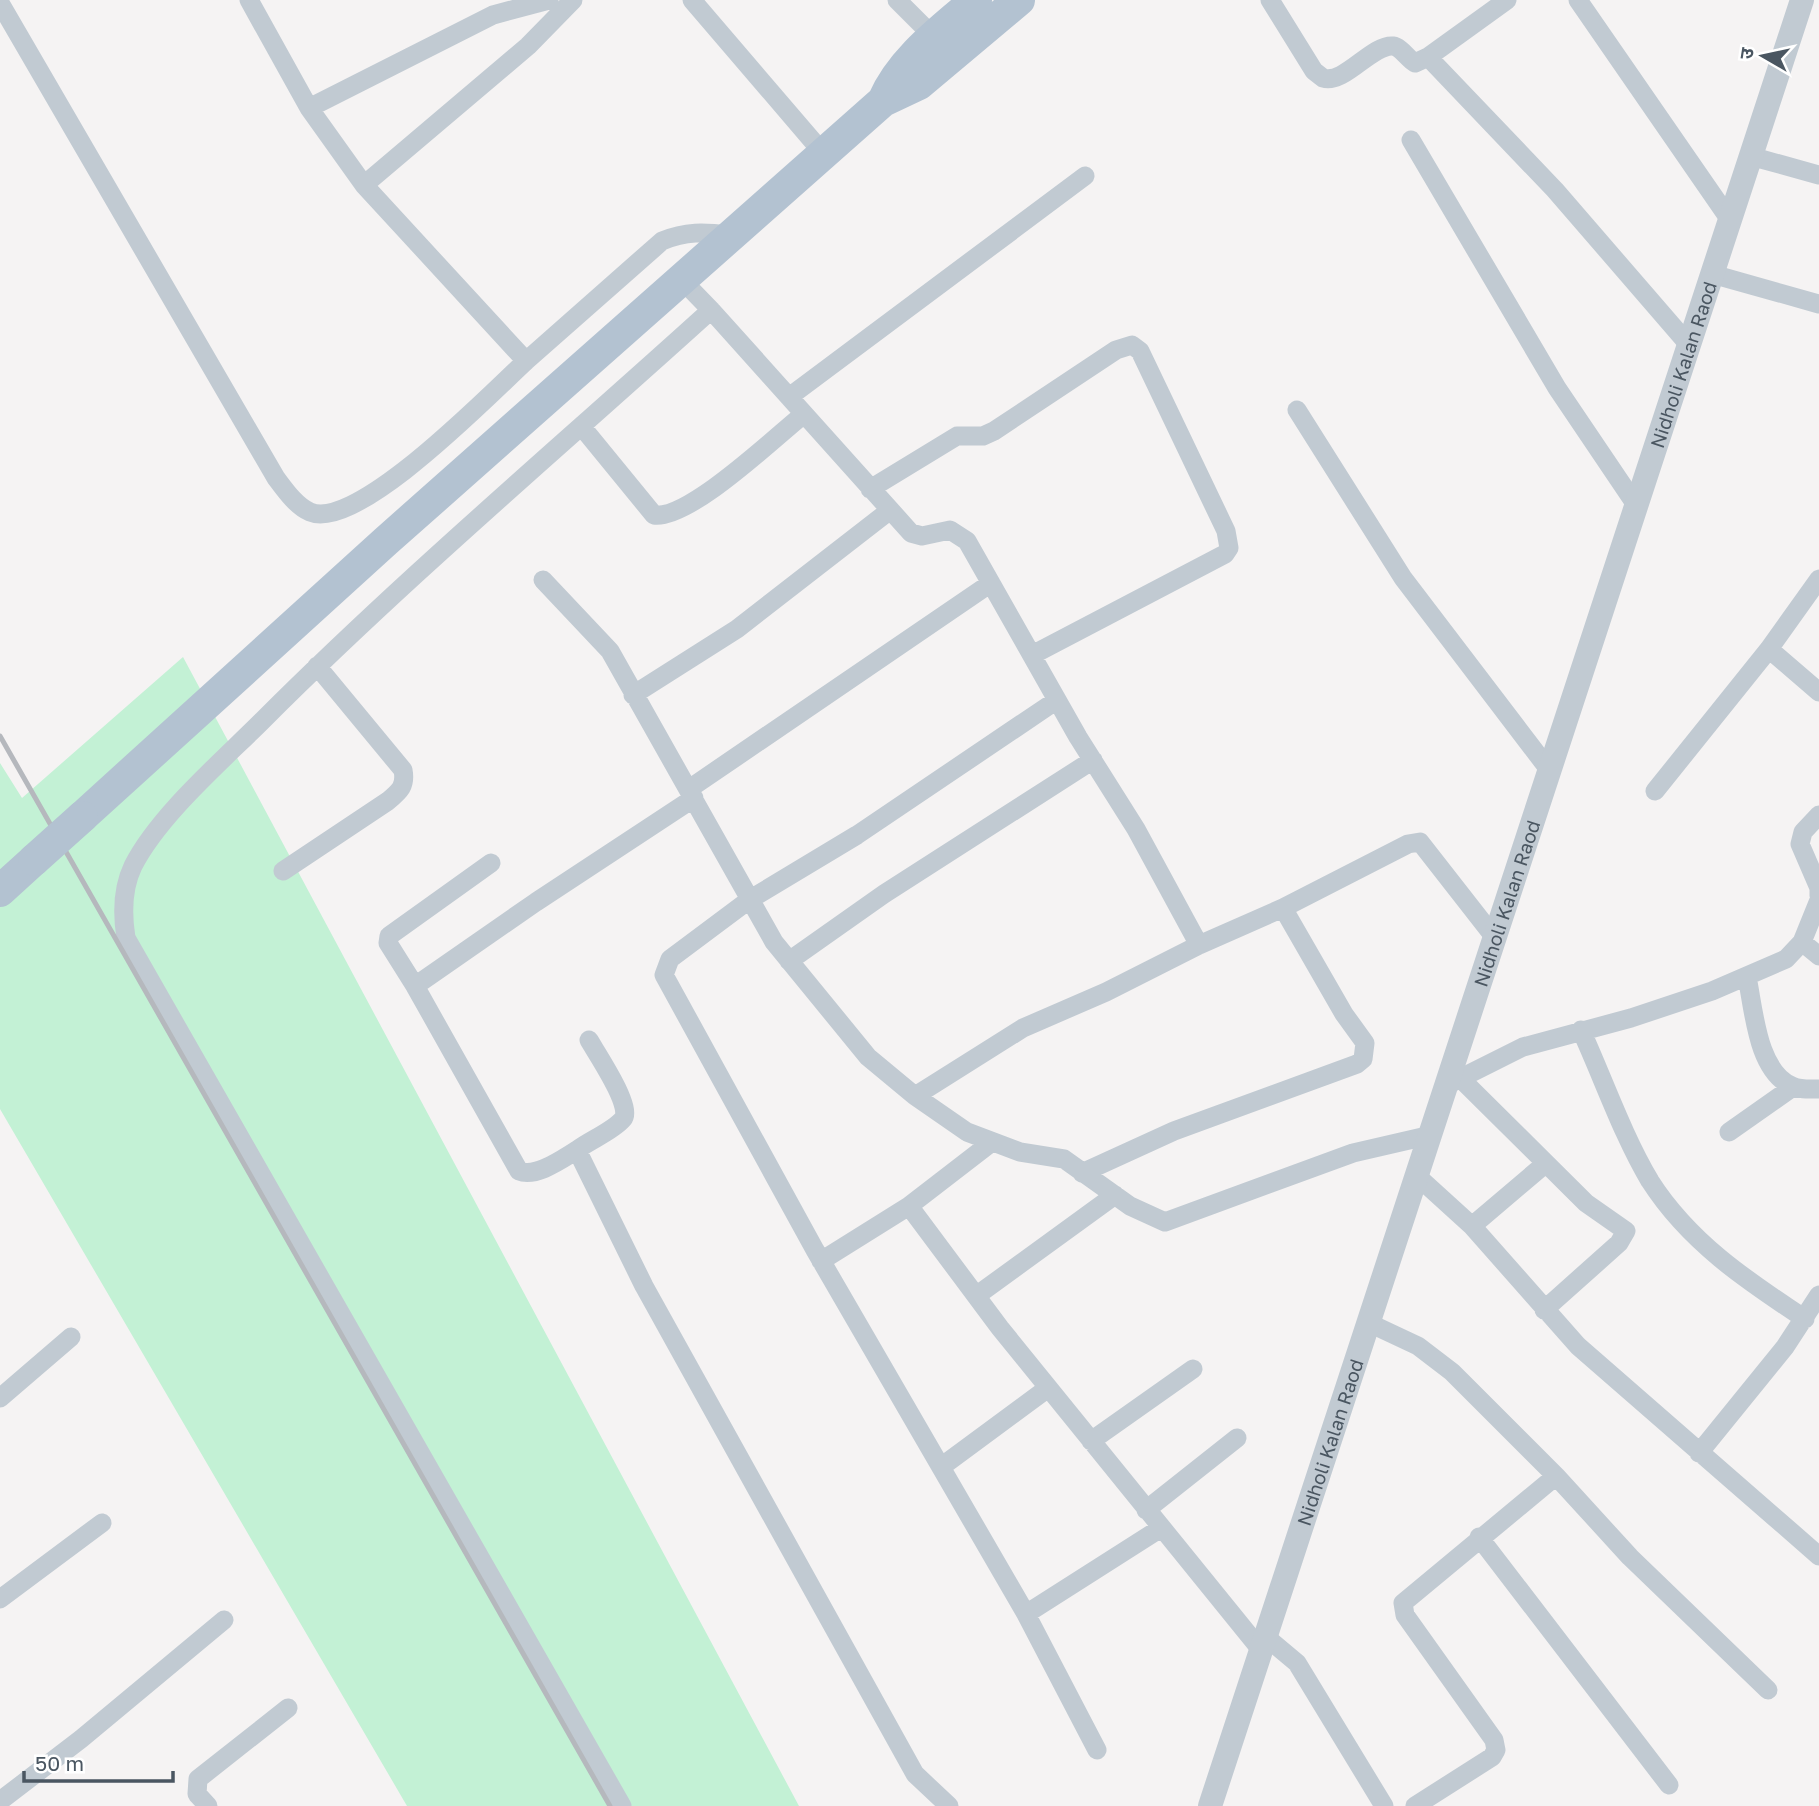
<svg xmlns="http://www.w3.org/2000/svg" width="1819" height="1806" font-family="'Golos Text','Noto Sans Devanagari',sans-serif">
  <rect width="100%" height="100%" fill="#f5f3f3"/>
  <path fill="#c3f1d5" d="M183,657L799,1806H407L0,1109V763L22,798Z"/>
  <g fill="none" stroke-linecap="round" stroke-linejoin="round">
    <path stroke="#c1cad2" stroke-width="19" d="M249,0L309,108L364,185L526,361L662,241C686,231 704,232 730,235
      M692,0L823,153
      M897,0L934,37
      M1270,0L1314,71L1323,78C1344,85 1372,44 1393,46C1401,47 1408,59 1415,63L1428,57L1555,190L1689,345
      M1578,0L1730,220
      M0,3L276,478C285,490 296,506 310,512C357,532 491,393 526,361
      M1428,57L1507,0
      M309,108L493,15L549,0
      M1411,140L1557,388L1636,505
      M1750,156L1819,175
      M364,185L528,46L573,0
      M1712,274L1819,304
      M711,310L911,533L922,536L950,530L967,541L1078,737L1136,829L1199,945L1283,908L1408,844L1420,842L1495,938
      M789,397L1085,176
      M1297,410L1403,578L1550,771
      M582,427L654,515C689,520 775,437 804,414
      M870,489L957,436H983L994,431L1116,350L1132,345L1140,351L1226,531L1229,548L1225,554L1034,654
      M543,580L610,651L774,942L868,1057L915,1096L1023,1028L1106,992L1199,945
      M1769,649L1819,692
      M633,695L737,629L889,511
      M1057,700L857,835L749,900L670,959L664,975L815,1250L1026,1614L1161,1528
      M689,789L991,583
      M1655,791L1769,649L1819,579
      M694,798L536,902L415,986L519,1171C536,1178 562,1159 577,1150L644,1286L915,1774L949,1806
      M1819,815L1803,832L1800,844L1819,888V896
      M283,871L388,801C400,791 406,786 403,770L317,666
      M1802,942L1819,956
      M789,961L884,894L1093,760
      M1747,977C1754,1010 1757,1071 1792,1086C1800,1090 1810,1089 1819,1089
      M415,986L388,943L389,936L491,863
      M1581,1030C1603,1078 1623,1136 1650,1181C1689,1242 1746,1280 1805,1319
      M1460,1078L1586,1203L1626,1231L1619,1243L1544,1310
      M1447,1085L1523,1047L1631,1018L1712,991L1786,959L1802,942L1819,900
      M915,1096L967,1132L1020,1152L1064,1159L1130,1206L1165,1222L1353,1153L1431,1135
      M1729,1132L1793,1087
      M992,1142L909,1206L1000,1328L1261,1650
      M577,1150C590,1140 613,1131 623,1119C633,1107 597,1054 589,1040
      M1082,1173L1174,1131L1357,1064L1363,1059L1365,1043L1344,1014L1283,908
      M1417,1176L1472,1226L1578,1346L1819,1556
      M1472,1226L1545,1164
      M821,1261L909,1206
      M976,1296L1115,1195
      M1369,1323L1418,1346L1452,1372L1556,1476L1630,1557L1768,1690
      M0,1398L71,1337
      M1091,1441L1193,1369
      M1699,1453L1785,1347L1819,1295
      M941,1467L1048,1388
      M1146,1510L1237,1438
      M1479,1537L1669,1785
      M0,1599L102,1523
      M1026,1614L1097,1750
      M1266,1637L1297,1663L1384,1806
      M0,1801L81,1739L224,1620
      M208,1806L197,1794L198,1779L288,1708
      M622,1806L126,938C122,913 122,889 133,866C159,815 222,761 263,720C406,577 561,446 711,310L680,278
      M1415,1806L1492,1757L1496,1750L1494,1740L1405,1615L1403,1603L1556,1476"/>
    <path stroke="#c1cad2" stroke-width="24" id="s1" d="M1210,1806L1802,0"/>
    <path stroke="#b3c2d1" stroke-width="32" d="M883,101C901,59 942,29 976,0
      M82,817L386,541L883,101L919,84L1019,0
      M0,891L34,860"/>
    <path stroke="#b5b8bd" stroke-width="5" d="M0,736L610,1806"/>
    <path stroke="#b3c2d1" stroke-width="32" d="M34,860L82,817"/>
  </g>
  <g text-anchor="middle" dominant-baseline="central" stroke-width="7" stroke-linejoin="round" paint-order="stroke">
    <g font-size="19" fill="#4a5661" stroke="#fff">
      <text stroke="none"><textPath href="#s1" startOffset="1517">Nidholi Kalan Raod</textPath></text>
      <text stroke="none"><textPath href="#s1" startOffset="950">Nidholi Kalan Raod</textPath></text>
      <text stroke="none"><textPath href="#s1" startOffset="383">Nidholi Kalan Raod</textPath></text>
    </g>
  </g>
  <g transform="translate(1763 56) rotate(279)" stroke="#ffffff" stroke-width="5" paint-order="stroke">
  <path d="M0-5L12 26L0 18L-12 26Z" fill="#4a5661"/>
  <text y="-10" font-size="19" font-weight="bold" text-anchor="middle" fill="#4a5661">उ</text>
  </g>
  <path d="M24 1771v10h149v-10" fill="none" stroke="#4a5661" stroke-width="3.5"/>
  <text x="35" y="1771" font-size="21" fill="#4a5661" stroke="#ffffff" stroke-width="5" paint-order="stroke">50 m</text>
</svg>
